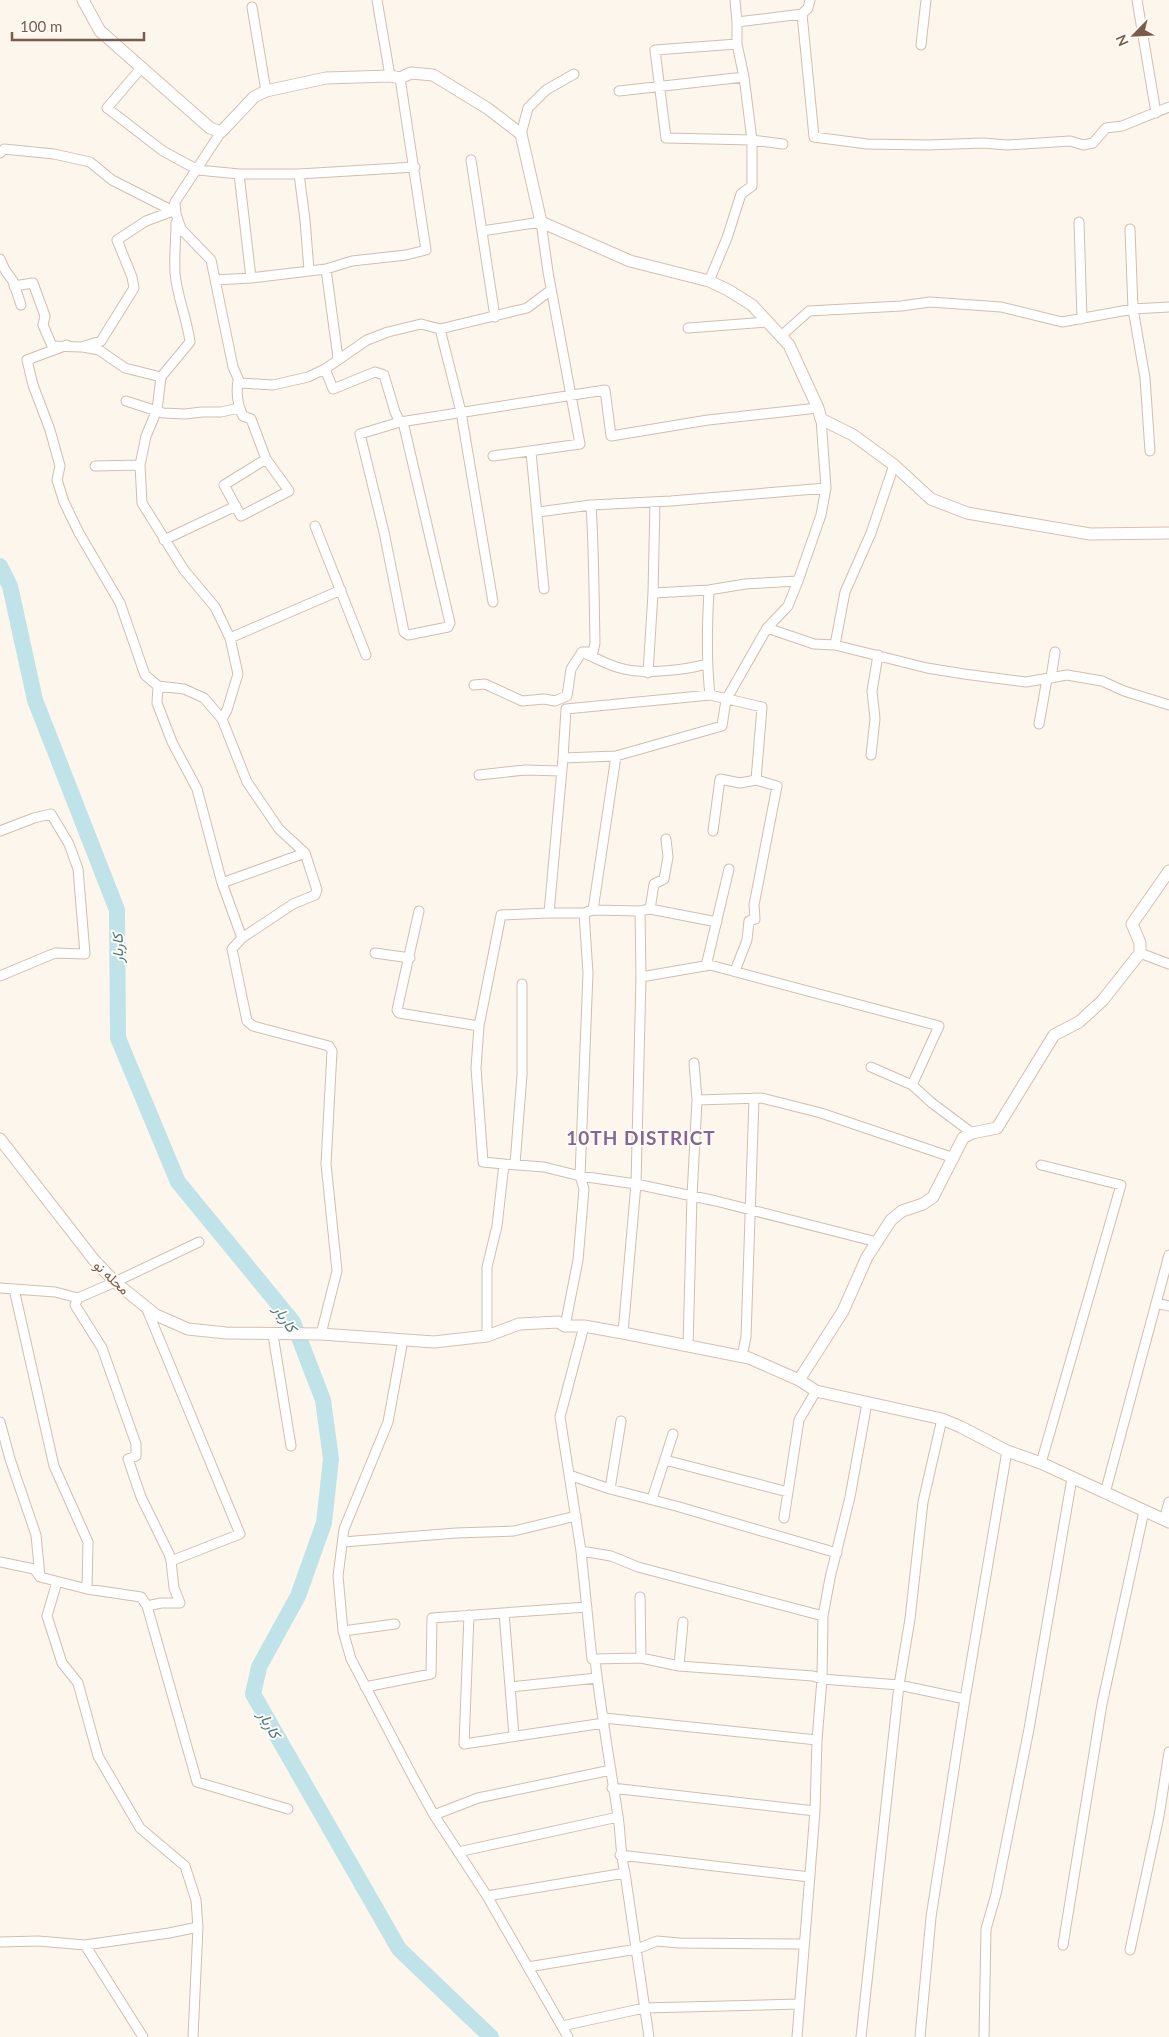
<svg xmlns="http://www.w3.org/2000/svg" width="1169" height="2037" font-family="Lato,Vazirmatn,sans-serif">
  <rect width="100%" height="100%" fill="#fdf6ec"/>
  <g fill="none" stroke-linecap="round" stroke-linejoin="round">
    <path stroke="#bfe3e8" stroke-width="16" d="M0,566L10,586L35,700L117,910L118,1038L178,1182L293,1322L323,1400L331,1459L324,1523L298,1596L259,1667L253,1694L399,1949L491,2037"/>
    <g stroke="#d1beb0" stroke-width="11">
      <path id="street" d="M377,0L390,76
        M1137,0L1156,113
        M252,7L266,91
        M802,14L808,8L810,0
        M737,22L802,14L814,137L867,144L928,145L983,143L1007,145L1070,141L1083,145L1093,143L1106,128L1122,126L1169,107
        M737,44L655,50L666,138L752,140L783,144
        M921,45L926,0
        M142,67L107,108L163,151L198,170L239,174H299L415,167
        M619,91L744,77
        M521,134L528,108L546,90L574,74
        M0,153L4,149L54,154L90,162L112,180L173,211
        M471,160L495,317
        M239,174L251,278
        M299,174L305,220L309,270
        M175,202L176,214L181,229L211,260L233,367L240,383L273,385L308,377L325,369L367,340L388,332L421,324L440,329L461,412L493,602
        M1079,222L1082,319
        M176,223C176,239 174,257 175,273C177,297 187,318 190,342L161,377L157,410L146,436L140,465L142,503L184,570L215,607L230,638L238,674L227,710L222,719
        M1130,229L1133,309L1145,378L1150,451
        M482,231L541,222L548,272L580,444L493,456
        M0,259L5,270L13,281L21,305
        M326,269L338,358
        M215,280L251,278L326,269L352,261L406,255L426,250L400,78
        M709,281L727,238L741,194L752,186V140L744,77L737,44V22L735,0
        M14,286L33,283L45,316L43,325L52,346L81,347L101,341L134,288L132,277L117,240L146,221L173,211L175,202L221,132
        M688,328L766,322
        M440,329L527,308L551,290
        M781,336L809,311L901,306L930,302L1001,307L1062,322L1133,309L1169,307
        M67,345L27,360L33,385L50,430L60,466L57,480L64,502L79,533L120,603L145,675L158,686L157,703L172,742L197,789L222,883L242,938L232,949L247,1021L253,1026L329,1046L332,1051L326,1164L337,1271L321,1334
        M83,347L99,350L125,368L161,377
        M325,369L333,389L375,372L384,375L395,412L400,422
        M238,380C236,393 237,404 243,416L251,419L266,459L289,491L241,516L224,485L266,459
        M126,401L163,413L185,414L202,412H221L239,408
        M403,422L450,623L448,627L408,635L404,632L384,532L360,434L400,422L605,390L611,436L708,420L818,408
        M531,452L544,589
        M95,466L140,465
        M538,512L591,505L671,501L826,488
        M315,526L366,655
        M164,540L236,506
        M709,590C707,626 706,660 710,695
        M653,593L709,590L745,584L798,581
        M767,628L814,644L835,645L845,592L871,533L894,465
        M230,638L341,590
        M835,645L927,668L964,674L1026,682L1067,675L1102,681L1124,691L1169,705
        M584,653C596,658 608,665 620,668C642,675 685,670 707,664
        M648,673L653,593L655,502
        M1051,678L1055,652
        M474,685L485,684L522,701L544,699L555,701L567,696L571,669L582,652H593L595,643C594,597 594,551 591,505
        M158,686L184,689L204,698L222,719L247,782L279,829L305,853L317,890L315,895L293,904L242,938
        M1039,724L1047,679
        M871,755L875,719L872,691L878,655
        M563,758L566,709L710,695L762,707L756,780L777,786L754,905L755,919L749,921L747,940L735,971
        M479,775L525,770L561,771
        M0,831L34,818L51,814L69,844L78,869L85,954L55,953L0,976
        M713,831L720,779L740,783L756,780
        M222,883L305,853
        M650,909L717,922
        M593,910L616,756
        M419,911L397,1010L399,1013L479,1026
        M640,911L650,909L654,884L664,879L668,857L666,839
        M375,953L410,958
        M1140,953L1169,964
        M706,966L729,869
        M641,977L710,965L939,1026L912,1085L932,1103L972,1133
        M871,1067L912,1085
        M697,1100L762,1098L821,1113L954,1158
        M504,1164L544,1167L580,1176L636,1184L716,1201L877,1242
        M515,1164L522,1075V984
        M0,1288L55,1292L78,1298L115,1282L199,1242
        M14,1289L54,1466L88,1542L87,1589
        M78,1298L75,1305L102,1348L136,1444V1456L128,1459L141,1497L169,1554L171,1561L174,1588L180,1603H161L147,1606
        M1156,1303L1169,1306
        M146,1307L240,1534L171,1561
        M565,1326L578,1260L584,1189L580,1176L588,973L584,913
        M584,1326L560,1417L581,1551L592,1659L595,1660C601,1712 610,1764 618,1816C621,1835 620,1854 625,1873L649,2037
        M623,1333L636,1184L641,977L640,911L593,910L584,913H549L563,758L616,756L722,726L726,700L767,628L788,606L798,581L821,515L826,488L821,419
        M273,1335L291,1446
        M487,1336V1267L497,1226L504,1164L483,1162L476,1068L479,1026L501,915L549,913
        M403,1340L388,1422L344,1529L338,1576L343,1631L351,1659L413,1777L434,1815L487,1896L568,2037
        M688,1346L692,1196L697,1100L694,1063
        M742,1356L746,1337L754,1098
        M0,1422L10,1459L36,1535L40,1576
        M665,1460L788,1492
        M1041,1463L1121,1185L1041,1165
        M569,1475L610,1489L676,1506L837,1553
        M610,1489L621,1421
        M1105,1493L1169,1255
        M652,1499L673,1434
        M784,1518L799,1420L816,1391
        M1164,1520L1169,1502
        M343,1542L456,1533L514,1531L576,1516
        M581,1551L611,1556L638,1567L823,1616
        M0,1562L34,1569L40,1577L87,1589L141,1597L147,1606L197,1782L288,1809
        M57,1582L47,1616L62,1663L78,1683L98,1756L140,1828L185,1866L196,1900L198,1927L193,2037
        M640,1597L641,1658
        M504,1613L514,1736
        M469,1615L464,1744L604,1723
        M343,1631L395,1624
        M592,1659L641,1658L679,1666L813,1676L822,1679L899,1685L965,1699
        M679,1666L683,1622
        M365,1687L431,1674L432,1618L587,1607
        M510,1687L597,1678
        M604,1718L817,1740
        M612,1788L815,1811
        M434,1815L478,1798L611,1770
        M458,1852L618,1817
        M620,1855L810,1877
        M487,1896L625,1873
        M0,1942L38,1941L85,1945L169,1933L198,1927
        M85,1945L143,2037
        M1063,1945L1102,1704L1144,1511
        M1130,1950L1159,1816L1169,1752
        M528,1967L637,1949L657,1941L679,1943L803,1944
        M562,2026L644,2008L799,2004
        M797,2037L815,1811L817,1740L822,1679L823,1616L830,1578L850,1497L867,1403
        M861,2037L899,1685L910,1619L923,1502L942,1419
        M920,2037L931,1917L965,1699L1007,1451
        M984,2037L986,1929L996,1894L1029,1729L1072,1478"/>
    </g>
    <g stroke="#d6c0b0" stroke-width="13">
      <path id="secondary" d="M83,0L100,31L210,128L221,132L254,97L266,91L326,78L390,76L400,78L411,73L433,75L487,108L521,134L541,222L630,261L709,281L728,290L752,305L789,345L818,408L821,419L853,435L894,465L931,499L967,513L1090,534L1169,533
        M0,1139L94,1260L115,1282L156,1315L188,1329L226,1333L321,1334L434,1342L487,1336L519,1324L558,1322L565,1326H584L623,1333L749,1358L799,1380L816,1391L942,1419L961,1427L1007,1451L1041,1463L1169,1522
        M799,1380L843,1311L867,1257L891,1220L902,1211L923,1204L933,1197L963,1138L972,1133L997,1128L1054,1035L1079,1022L1102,1001L1140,953V943L1132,924L1169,871"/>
    </g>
    <use href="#street" stroke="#fff" stroke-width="9"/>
    <use href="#secondary" stroke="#fff" stroke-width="11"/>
  </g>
  <g text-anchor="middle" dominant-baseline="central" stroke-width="4" stroke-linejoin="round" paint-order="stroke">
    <g font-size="14" fill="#7a5c4d" stroke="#fffaf3">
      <text transform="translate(112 1277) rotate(43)">محله نو</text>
    </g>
    <g font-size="15" font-style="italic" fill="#437c86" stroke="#fffaf3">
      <text transform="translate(117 948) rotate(-91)">کاربار</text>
      <text transform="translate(286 1318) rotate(57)">کاربار</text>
      <text transform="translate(270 1724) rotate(60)">کاربار</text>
    </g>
    <g font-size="19" font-weight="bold" letter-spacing="1" fill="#846695" stroke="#fffaf3">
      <text x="641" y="1137">10TH DISTRICT</text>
    </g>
  </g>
  <g transform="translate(1134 35) rotate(246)" stroke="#fffaf3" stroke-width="4" paint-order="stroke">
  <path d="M0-4L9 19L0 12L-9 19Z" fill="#7a5c4d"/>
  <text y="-8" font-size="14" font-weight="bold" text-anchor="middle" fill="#7a5c4d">N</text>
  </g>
  <path d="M12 32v8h132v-8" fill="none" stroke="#7a5c4d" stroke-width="2.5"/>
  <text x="20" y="32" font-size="15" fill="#7a5c4d" stroke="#fffaf3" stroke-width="4" paint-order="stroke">100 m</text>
</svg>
